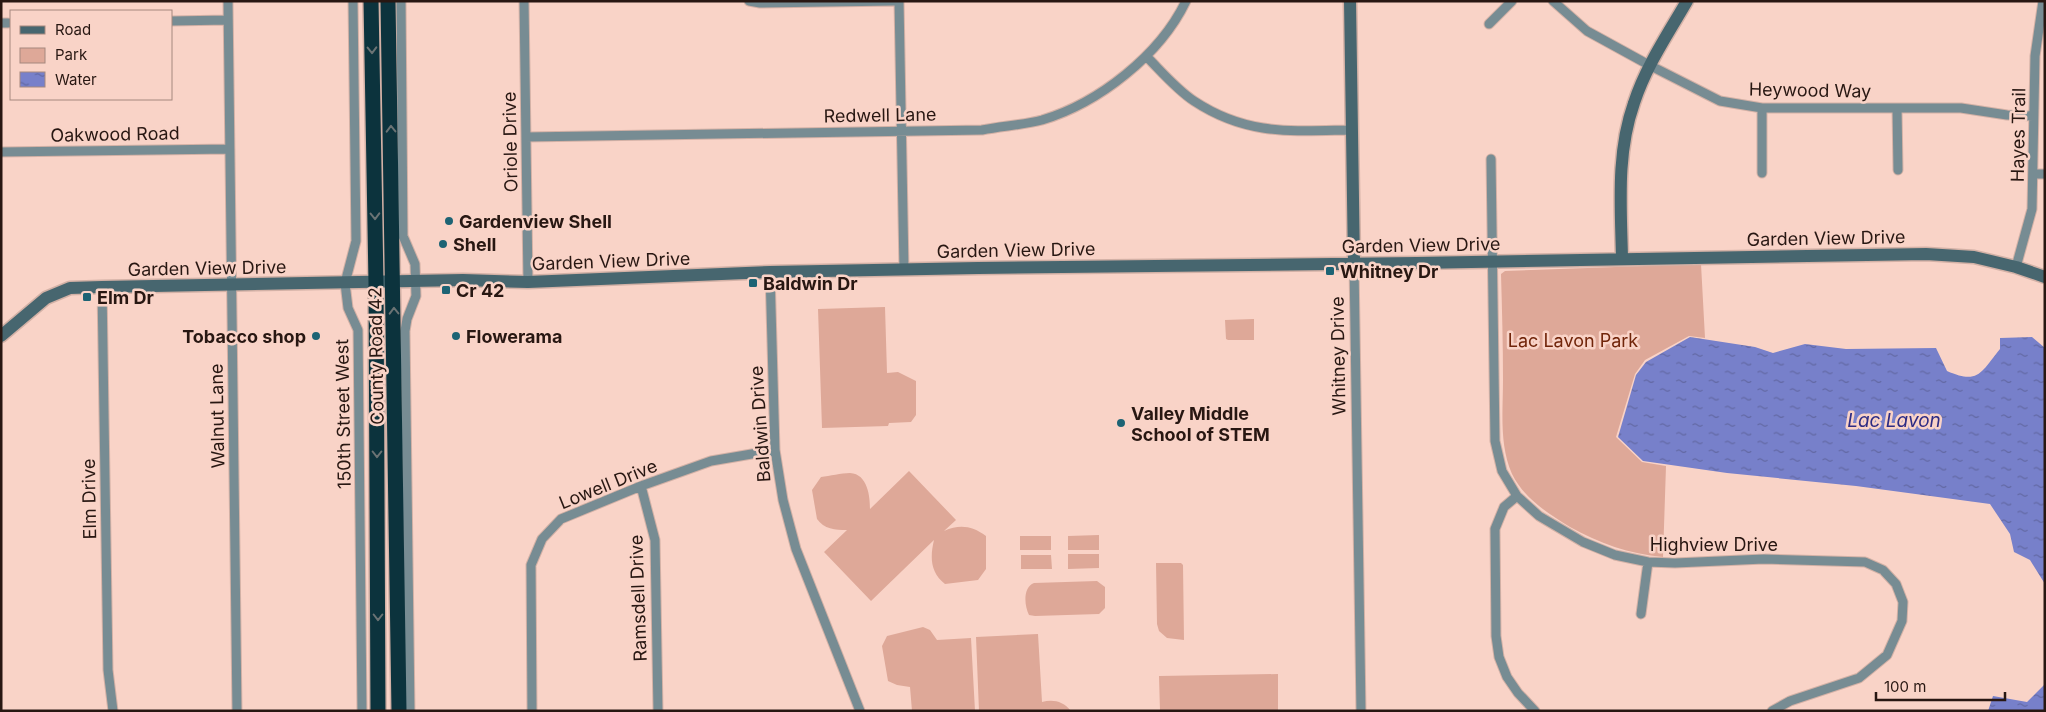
<svg xmlns="http://www.w3.org/2000/svg" width="2046" height="712" font-family="Inter,sans-serif">
  <defs>
    <pattern id="water-ripples" width="26" height="14" patternUnits="userSpaceOnUse" patternTransform="scale(1.25)"><rect width="26" height="14" fill="#7780ca"/><path d="M2 4q2-2 4 0t4 0M15 11q2-2 4 0t4 0" fill="none" stroke="#6268a3"/></pattern>
  </defs>
  <rect width="100%" height="100%" fill="#f9d3c7"/>
  <path fill="#dea898" d="M1701,264L1705,338L1689,336L1645,360L1635,374L1616,437L1642,462L1666,466L1663,557C1629,554 1599,543 1570,527C1547,513 1524,498 1512,474C1499,445 1503,410 1503,380C1503,344 1502,309 1501,274L1505,271Z
    M885,307L887,373L898,372L916,381V415L911,422L889,423L888,426L822,428L818,309Z
    M1254,319V340H1228L1226,339L1225,320Z
    M909,471L956,520L944,531C960,524 972,526 986,536V569L978,580L945,584C930,572 930,557 934,540L871,601L824,552L847,530C835,530 824,529 817,519L812,490L821,477C830,476 841,473 850,473C868,474 870,497 870,509Z
    M1099,535V550H1068V536Z
    M1020,536H1051V550H1020Z
    M1068,554H1099V568L1068,569Z
    M1021,555H1051L1052,569H1021Z
    M1156,563H1181L1183,565L1184,640L1167,638L1159,631L1157,624Z
    M1097,581L1105,587V608L1099,614L1035,616L1029,615C1024,605 1023,587 1034,583Z
    M923,627L930,630L937,640L971,638L975,711H912L910,687L897,685L888,681L882,646L887,636Z
    M1038,634L1042,702C1053,699 1063,701 1071,711H979L976,637Z
    M1278,674V711H1160L1159,676Z"/>
  <path fill="url(#water-ripples)" d="M1690,337L1755,347L1773,353L1805,344L1846,349L1936,348L1947,371C1979,385 1981,372 2000,349V338L2032,337L2045,348V584L2030,560L2014,552L2010,534L1990,504L1856,486L1727,473L1643,461L1618,437L1636,375L1646,362Z
    M2045,676V711H1988L1993,696L2027,702L2044,685Z"/>
  <g fill="none" stroke-linecap="round" stroke-linejoin="round">
    <g stroke="#d3b1a6" stroke-width="11">
      <path id="street" d="M228,1L237,711
        M353,1L356,241L345,283L348,308L358,330L362,711
        M401,1L403,236L415,264L416,296L407,319L405,331L410,711
        M524,1L528,282
        M749,1L760,3L894,1
        M899,1L904,269
        M1553,1L1587,31L1649,65L1720,101L1762,108H1961L2007,115L2033,116
        M171,21L228,20
        M1,23H8
        M1489,24L1512,1
        M1146,56C1161,71 1176,89 1194,101C1247,136 1292,131 1352,130
        M1762,108V173
        M1897,108L1898,170
        M526,137L982,130C1002,126 1023,125 1042,120C1099,103 1160,55 1186,1
        M1,152L230,149
        M1491,159L1495,441L1502,471L1517,496L1539,516L1583,542L1615,555L1648,562L1675,563L1764,559L1865,562L1883,570L1896,584L1903,602L1902,621L1887,655L1859,678L1790,701L1772,711
        M2034,174H2045
        M1354,264L1361,711
        M2016,267L2032,209L2035,56L2043,1
        M770,272L775,450L783,500L796,549L860,711
        M102,287L108,670L113,711
        M641,486L655,540L658,711
        M1517,496L1504,507L1495,529L1496,636L1499,657L1507,677L1518,693L1535,711
        M1641,614L1648,562
        M532,711L531,565L542,539L561,519L641,486L711,461L775,450"/>
    </g>
    <g stroke="#d3b1a6" stroke-width="15">
      <path id="secondary" d="M1350,1L1354,264
        M1622,259C1621,207 1616,154 1634,103C1646,66 1668,34 1687,1
        M1,336L46,298L70,288L102,287L463,280L528,282L770,272L978,268L1417,263L1926,254L1974,257L2016,267L2045,277"/>
    </g>
    <g stroke="#d3b1a6" stroke-width="18">
      <path id="highway" d="M371,1L376,283L378,711
        M388,1L399,711"/>
    </g>
    <use href="#street" stroke="#778c93" stroke-width="9"/>
    <use href="#secondary" stroke="#47666f" stroke-width="12"/>
    <use href="#highway" stroke="#0c333d" stroke-width="15"/>
  </g>
  <defs><path id="oneway-chevron" d="M-2-3.5L2.5 0L-2 3.5" fill="none" stroke-width="1.6" stroke-linecap="round" stroke-linejoin="round" transform="scale(1.25)"/></defs>
  <g stroke="#6b7374">
    <use href="#oneway-chevron" transform="translate(372 50) rotate(89)"/>
    <use href="#oneway-chevron" transform="translate(391 129) rotate(-91)"/>
    <use href="#oneway-chevron" transform="translate(375 216) rotate(89)"/>
    <use href="#oneway-chevron" transform="translate(394 311) rotate(-91)"/>
    <use href="#oneway-chevron" transform="translate(377 454) rotate(90)"/>
    <use href="#oneway-chevron" transform="translate(378 617) rotate(90)"/>
  </g>
  <g fill="#1d6374" stroke="#f9d3c7" stroke-width="2">
    <circle cx="449" cy="221" r="5"/>
    <circle cx="443" cy="244" r="5"/>
    <rect x="1325" y="266" width="10" height="10" rx="2.5"/>
    <rect x="748" y="278" width="10" height="10" rx="2.5"/>
    <rect x="441" y="285" width="10" height="10" rx="2.5"/>
    <rect x="82" y="292" width="10" height="10" rx="2.5"/>
    <circle cx="316" cy="336" r="5"/>
    <circle cx="456" cy="336" r="5"/>
    <circle cx="1121" cy="423" r="5"/>
  </g>
  <g text-anchor="middle" dominant-baseline="central" stroke-width="5" stroke-linejoin="round" paint-order="stroke">
    <g font-size="18" fill="#281712" stroke="#f9d3c7">
      <text transform="translate(1810 90) rotate(1)">Heywood Way</text>
      <text transform="translate(880 115) rotate(-1)">Redwell Lane</text>
      <text transform="translate(115 134) rotate(-1)">Oakwood Road</text>
      <text transform="translate(2018 135) rotate(-89)">Hayes Trail</text>
      <text transform="translate(510 142) rotate(-91)">Oriole Drive</text>
      <text transform="translate(1826 238) rotate(-1)">Garden View Drive</text>
      <text transform="translate(1421 245) rotate(-1)">Garden View Drive</text>
      <text transform="translate(1016 250) rotate(-1)">Garden View Drive</text>
      <text transform="translate(611 261) rotate(-2)">Garden View Drive</text>
      <text transform="translate(207 268) rotate(-1)">Garden View Drive</text>
      <text transform="translate(376 356) rotate(-91)">County Road 42</text>
      <text transform="translate(1338 356) rotate(-91)">Whitney Drive</text>
      <text transform="translate(343 414) rotate(-91)">150th Street West</text>
      <text transform="translate(217 416) rotate(-91)">Walnut Lane</text>
      <text transform="translate(760 424) rotate(-94)">Baldwin Drive</text>
      <text transform="translate(608 484) rotate(-22)">Lowell Drive</text>
      <text transform="translate(89 499) rotate(-91)">Elm Drive</text>
      <text x="1714" y="544">Highview Drive</text>
      <text transform="translate(638 598) rotate(-92)">Ramsdell Drive</text>
    </g>
    <g font-size="18" font-weight="bold" fill="#281712" stroke="#f9d3c7" text-anchor="start">
      <text x="459" y="221">Gardenview Shell</text>
      <text x="453" y="244">Shell</text>
      <text x="1340" y="271">Whitney Dr</text>
      <text x="763" y="283">Baldwin Dr</text>
      <text x="456" y="290">Cr 42</text>
      <text x="97" y="297">Elm Dr</text>
      <text x="306" y="336" text-anchor="end">Tobacco shop</text>
      <text x="466" y="336">Flowerama</text>
      <text x="1131" y="413">Valley Middle<tspan x="1131" dy="21">School of STEM</tspan></text>
    </g>
    <g font-size="18" fill="#71250a" stroke="#f9d3c7">
      <text x="1573" y="340">Lac Lavon Park</text>
    </g>
    <g font-size="19" font-style="italic" fill="#2e2c84" stroke="#f9d3c7">
      <text x="1894" y="420">Lac Lavon</text>
    </g>
  </g>
  <rect width="2046" height="712" fill="none" stroke="#281712" stroke-width="5"/>
  <rect x="10" y="10" width="162" height="90" fill="#f9d3c7" stroke="#a5887f"/>
  <rect x="20" y="26" width="25" height="8" fill="#47666f" stroke="#a5887f"/>
  <text x="55" y="35" font-size="15" fill="#281712">Road</text>
  <rect x="20" y="48" width="25" height="15" fill="#dea898" stroke="#a5887f"/>
  <text x="55" y="60" font-size="15" fill="#281712">Park</text>
  <rect x="20" y="72" width="25" height="15" fill="url(#water-ripples)" stroke="#a5887f"/>
  <text x="55" y="85" font-size="15" fill="#281712">Water</text>
  <path d="M1876 692v8h129v-8" fill="none" stroke="#281712" stroke-width="2.5"/>
  <text x="1884" y="692" font-size="15" fill="#281712" stroke="#f9d3c7" stroke-width="4" paint-order="stroke">100 m</text>
</svg>
